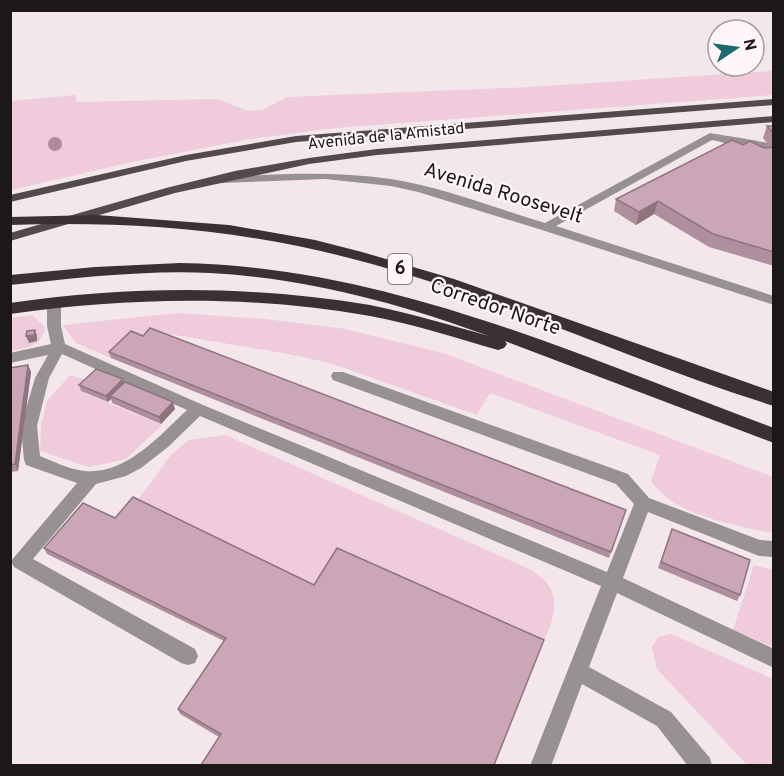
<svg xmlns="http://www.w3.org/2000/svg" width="784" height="776" font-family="Overpass,sans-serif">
  <rect width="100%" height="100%" fill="#f4e7ec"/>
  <path fill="#efcbdb" d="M773,71V95L336,128L250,139L132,162L11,190V101L76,95V102L217,99L248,111L263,110L287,97L530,87Z
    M178,313L265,319L346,329L443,353L773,477V531L767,532C729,524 673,514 651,481L660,455L490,393L477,415L330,363L283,353L163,333L111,358L76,343L63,325Z
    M32,315L45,327C42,347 28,347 11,351L10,318Z
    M70,375L91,382L82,392L162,425L126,459L89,467L40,451L41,425L47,401Z
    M225,435L532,570C537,575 546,580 549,586C561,605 550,627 542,645L315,591L135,504L170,456L189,440Z
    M754,565L773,570V647L733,630Z
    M671,634L773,679V765H747L657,669L652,647L658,637Z"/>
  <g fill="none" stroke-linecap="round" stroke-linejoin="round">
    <path fill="#979194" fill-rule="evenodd" d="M710,133C720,135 770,142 773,145C760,156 728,143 712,140L556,226L774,296V305L542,230L418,192L391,186L325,179L222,183L216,180L222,177C279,174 334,171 391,179C443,187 494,208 545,223Z
      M54,299L61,303V326L65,344L203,405L607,572L634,504L616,484L333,380L331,376L333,372H343L628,474L649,498L760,540L774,541V557L759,556L648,512L623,578L774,649V668L617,593L589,667L671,712L710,758L712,766H688L657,726L582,684L551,766H530L601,586L200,416L168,447L141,468L126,476L96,484L33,559L195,649L198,656L195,663L188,665L181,663L14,567L11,561L77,483L26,465L24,460L21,426L35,378L48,355L10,363V353L51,344L47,326V303ZM62,354L187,410C159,436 126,475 84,471C69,469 54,462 40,456L37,426L49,378Z"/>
    <path fill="#534a4d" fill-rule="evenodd" d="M774,99V105L296,142L186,161L10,202V195L186,155L296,136Z
      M774,116V122L377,155L309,164L175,193L10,241V233L166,188L235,171L309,158L377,149Z"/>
    <path fill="#3b3135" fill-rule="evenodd" d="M97,215L229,225L315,240L362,252L454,279L774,392V406C632,362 497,296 353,259C241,229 126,221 10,225V217Z
      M180,263C388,266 582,357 774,428V443L505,341L507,344L504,348L498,350C456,338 413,324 370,316C250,295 130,297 10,314V303C130,286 250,285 370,305C410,313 450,325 489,336C399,303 306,278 210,273C144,270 77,278 10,285V275L95,267Z"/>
  </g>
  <circle fill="#ae8c9b" cx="55" cy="144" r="7"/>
  <path fill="#af8f9d" d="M767,126H774V266L709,247L654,214L636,225L614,211L616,199L743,145L764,148L770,147L763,138Z
    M109,352L626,510L609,558L111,358Z
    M28,365L31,372L18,471L10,472V368Z
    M123,379L124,383L175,409L161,424L112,403L111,399L108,402L81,391L79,385Z
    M115,518L314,585L542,645L219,737L180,714L178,709L224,641L47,554L44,548Z
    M672,529L740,595L737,601L658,568Z"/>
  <path fill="#8e747f" d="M658,201L654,214L636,225L639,212Z
    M35,330L37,336V341L29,343L26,336Z
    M28,365L31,372L18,471L15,464Z
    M123,379L125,386L110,396L111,399L108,402L106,396Z
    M173,402L175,409L161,424L159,417Z"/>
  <path fill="#cba6b6" stroke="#8e747f" stroke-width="1.5" d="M767,126H774V134Z
    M732,140L743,145L750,141L764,148L774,147V252L713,234L658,201L639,212L616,199Z
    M150,328L626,510L611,552L109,352L131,331L143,336Z
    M35,330L34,335L26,336L27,331Z
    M28,365L15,464L10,465V368Z
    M96,369L123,379L106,396L79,385Z
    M125,382L173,402L159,417L110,396Z
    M133,497L314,585L337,548L544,640L494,765H201L221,734L178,709L226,638L44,548L83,503L115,518Z
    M672,529L750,560L740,595L661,562Z"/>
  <g text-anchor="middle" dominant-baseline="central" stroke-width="4.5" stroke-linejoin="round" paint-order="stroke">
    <g font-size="16" fill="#1c1719" stroke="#fef6f9">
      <text transform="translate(386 137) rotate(-6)">Avenida de la Amistad</text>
    </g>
    <rect fill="#fef6f9" stroke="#605a5c" stroke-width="1.5" x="388" y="254" width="24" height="30" rx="4.5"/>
    <g font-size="18" font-weight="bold" fill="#1c1719">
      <text x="400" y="269">6</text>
    </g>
    <g font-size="20" fill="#1c1719" stroke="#fef6f9">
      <text transform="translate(503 194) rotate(17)">Avenida Roosevelt</text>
      <text transform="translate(495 308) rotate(19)">Corredor Norte</text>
    </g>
  </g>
  <rect width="784" height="776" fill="none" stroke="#1c1719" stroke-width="24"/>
  <g transform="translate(736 48) rotate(77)"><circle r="28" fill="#fef6f9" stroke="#a49d9f" stroke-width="1.5"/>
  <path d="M0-4.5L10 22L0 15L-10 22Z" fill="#1d6a6e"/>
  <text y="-9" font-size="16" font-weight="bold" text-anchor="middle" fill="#1c1719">N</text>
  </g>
</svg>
